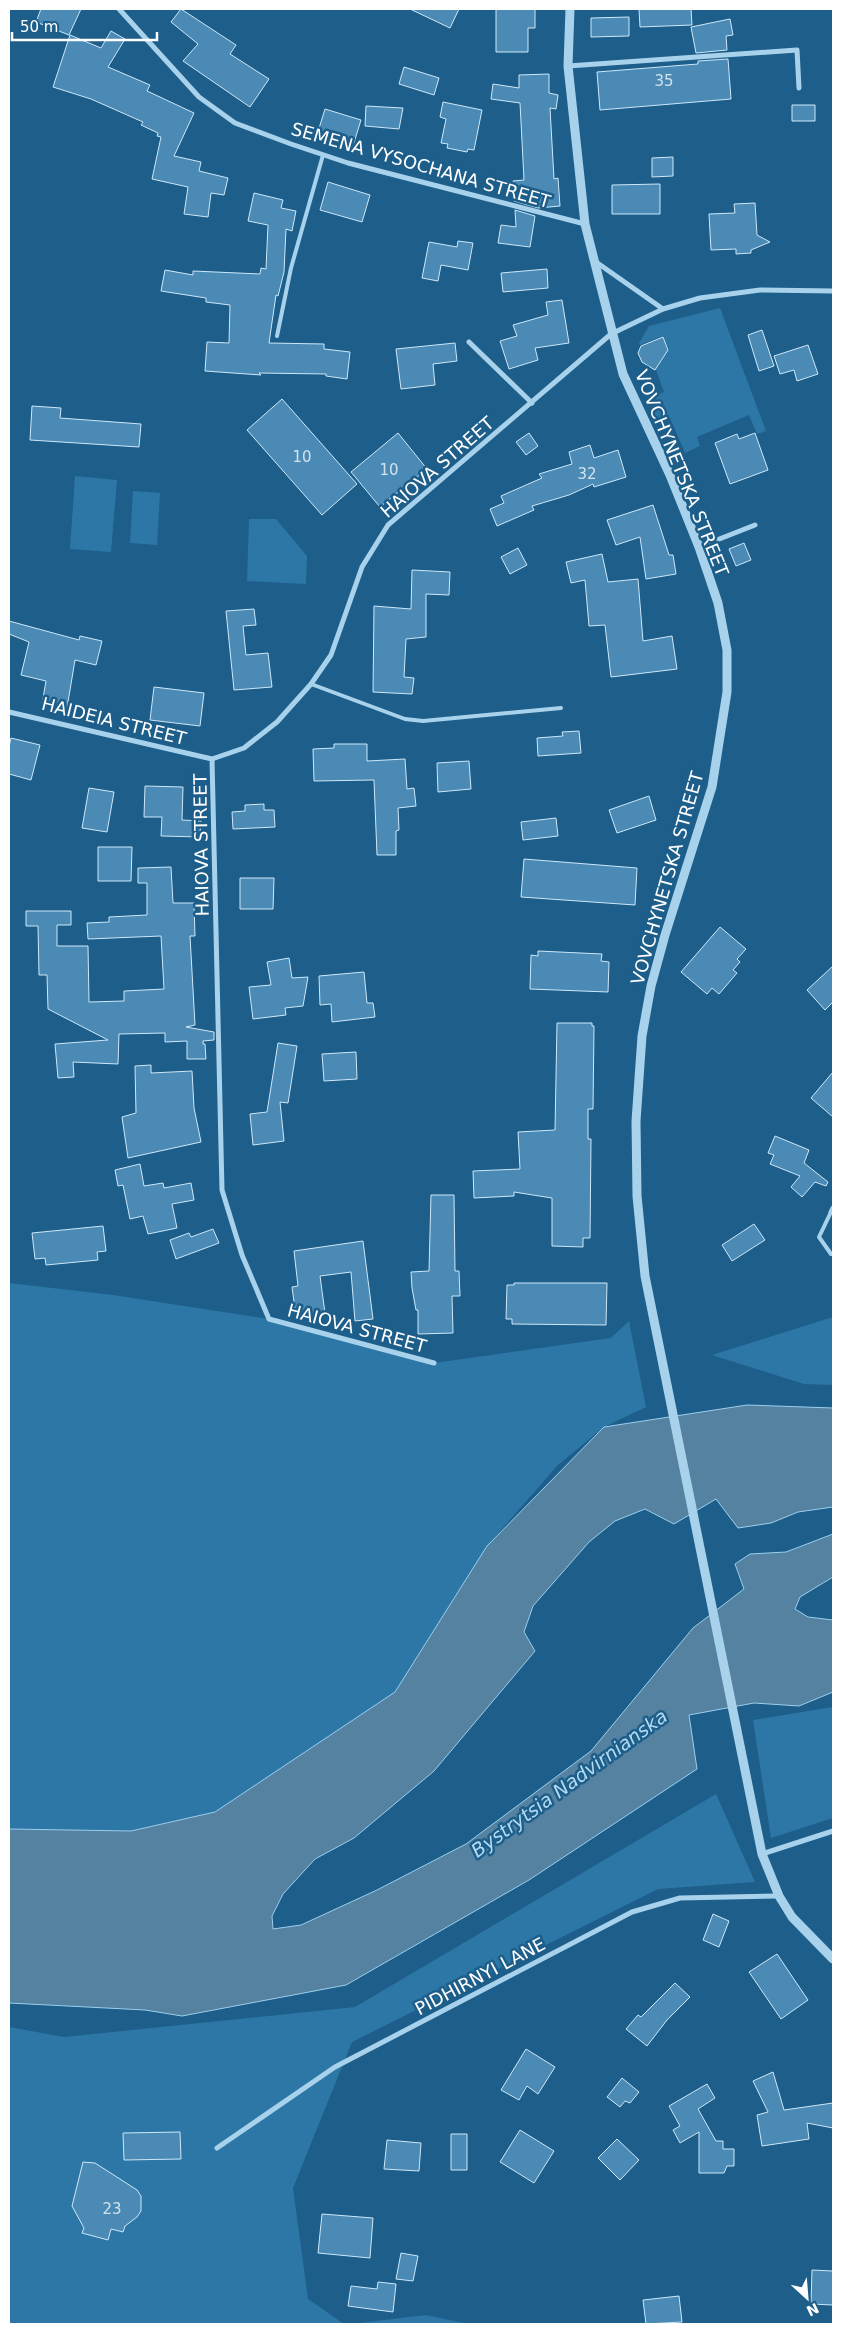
<svg xmlns="http://www.w3.org/2000/svg" width="842" height="2333" font-family="'DejaVu Sans',sans-serif">
  <rect width="100%" height="100%" fill="#1d5e8a"/>
  <path fill="#2d77a6" d="M720,308L766,431L757,434L749,415L697,437L700,446L685,453L670,418H656L647,398L664,392L656,370L669,349L663,336L640,345L639,343L649,326Z
    M75,476L117,480L111,552L70,549Z
    M133,491L160,493L157,545L130,543Z
    M249,519H276L307,556L306,584L247,581Z
    M9,1283L113,1295L269,1319L434,1363L611,1338L629,1321L646,1407L604,1427L558,1465L487,1546L395,1692L215,1812L131,1831L9,1829Z
    M833,1317V1385L804,1384L712,1355Z
    M833,1707V1818L771,1838L753,1720Z
    M716,1794L755,1882L658,1889L352,2042L293,2188L308,2299L344,2324H9V2027L64,2037L355,2007Z
    M426,2315L468,2324H351Z"/>
  <path fill="#5482a0" stroke="#9ccfee" d="M747,1405L833,1408V1507L798,1512L771,1523L738,1528L716,1499L674,1524L645,1509L615,1521L589,1542L533,1606L524,1632L535,1651L434,1771L354,1838L315,1859L283,1894L272,1916L273,1929L301,1925L377,1890L466,1844L591,1751L693,1628L744,1589L735,1564L750,1554L786,1552L833,1534V1577L800,1597L795,1609L808,1617L833,1620V1692L799,1706L754,1703L689,1715L697,1769L529,1880L346,1985L182,2016L145,2010L9,2003V1829L131,1831L215,1812L395,1692L487,1546L604,1427Z"/>
  <path fill="#4a8ab4" stroke="#cee8f9" d="M41,9H81L69,35L36,22Z
    M181,9L236,45L230,54L269,79L250,107L183,61L198,44L171,22Z
    M410,9H459L450,28Z
    M496,9H535V28H528V52H496Z
    M639,9H691L692,25L640,27Z
    M629,17V36L591,37V18Z
    M730,19L733,35L726,36L727,50L696,53L691,27Z
    M111,31L125,39L108,67L150,85L147,91L194,113L174,156L201,162L199,171L228,178L224,195L211,193L208,217L184,214L188,187L152,179L161,137L157,136L158,133L141,125L143,122L91,99L53,87L70,35L101,48Z
    M728,59L731,99L600,110L597,72L698,64V61Z
    M404,67L439,78L434,95L399,84Z
    M549,74V93L558,95L556,109L550,108L554,179L558,178L560,206L538,208L514,201L513,181L524,180L520,103L491,99L493,84L519,88V75Z
    M443,102L482,110L474,150L468,149L467,152L447,148L448,144L441,143L446,119L440,117Z
    M792,105H815V121H792Z
    M366,106L403,108L399,129L365,126Z
    M325,109L361,120L352,149L316,138Z
    M673,157V176L652,177V158Z
    M328,182L370,195L362,222L320,210Z
    M660,184V214H612V185Z
    M254,193L283,200L281,208L296,211L292,231L286,229L284,272L278,296L276,295L269,343L324,344V349L350,352L347,379L326,376V374L259,373L261,375L205,371L207,342L229,343L230,305L206,302V298L161,291L165,270L193,275V271L260,274L261,268L266,269L268,225L248,221Z
    M755,203L757,235L770,242L751,250V253L736,254V249L711,250L709,214L735,213L734,204Z
    M515,210L535,216L530,247L498,243L501,225L516,227Z
    M458,241L473,243L468,270L441,265L438,281L422,278L429,242L457,247Z
    M547,269L548,288L503,292L501,273Z
    M562,300L569,343L535,348L538,360L509,369L500,341L517,336L513,325L548,315L546,302Z
    M762,330L774,366L759,371L748,335Z
    M663,337L668,350L655,370L642,362L638,353L641,346Z
    M455,343L457,361L433,364L435,385L401,389L396,349Z
    M808,345L818,374L797,381L794,370L780,374L774,356Z
    M282,399L357,484L322,515L247,430Z
    M32,406L61,408L60,418L141,424L139,447L30,440Z
    M398,433L427,469L380,507L351,472Z
    M529,433L538,446L526,455L516,442Z
    M755,433L768,470L730,484L715,443L737,434L739,439Z
    M590,445L594,458L618,450L626,477L594,487L593,484L569,495L532,506L534,510L497,526L490,509L504,503L501,496L542,478L539,474L572,464L569,452Z
    M653,505L669,555H673L676,574L646,579L640,537L616,545L607,520Z
    M744,543L751,560L736,566L729,549Z
    M518,548L527,565L510,574L501,557Z
    M602,554L608,582L638,579L643,641L672,636L677,669L611,677L605,625L589,626L585,580L571,583L566,562Z
    M412,570L450,572L449,595L426,594V637L406,639L404,677L414,678L412,694L373,692L374,606L411,609Z
    M254,609L256,625L243,626L246,655L268,653L272,687L234,690L226,611Z
    M9,621L79,640L80,636L102,641L96,665L75,660L67,708L42,704L46,681L21,675L29,642L9,634Z
    M154,687L204,693L200,726L150,720Z
    M579,731L581,753L538,756L537,738L563,736L562,732Z
    M11,738L40,745L31,780L9,774V747Z
    M334,744H367V761L405,759L407,789L414,788L416,806L398,808L399,830L396,831V855H377L374,780L314,781L313,749L334,748Z
    M469,761L471,789L438,792L437,763Z
    M145,786L183,787L182,820L201,821L200,837L161,836L162,817H144Z
    M89,788L114,792L107,832L82,828Z
    M649,796L656,820L617,833L609,810Z
    M264,804V810H274L275,827L233,829L232,812L245,811V805Z
    M556,818L558,836L523,840L521,822Z
    M98,847H132L131,881H98Z
    M524,859L637,868L635,905L521,897Z
    M171,867L173,903H194L195,936H190L195,1025L186,1027L214,1032V1040L203,1041V1044H205L206,1059H187V1041L165,1042V1033L119,1034L118,1064L73,1062L74,1077L58,1078L55,1044L108,1040L48,1009L47,975H39L38,926H26V911H71V925H57V946H88L89,1002L124,1001V991L164,989L161,936L88,939L87,923L109,922V917L147,915V883H138V868Z
    M240,878H274L273,909H240Z
    M720,927L746,949L737,959L740,962L733,970L737,973L719,994L712,988L707,994L681,972Z
    M538,951L602,954L601,961L609,962L608,992L530,989L531,955L538,956Z
    M289,958L292,978L308,977L303,1006L285,1008L286,1015L253,1019L249,987L271,985L267,962Z
    M833,966V1002L825,1010L807,990Z
    M364,972L367,1003H373L375,1017L332,1022L331,1004L320,1005L319,976Z
    M557,1023H592V1026H594L593,1109H588V1139H591L590,1238H583V1247L552,1246V1198L514,1192V1196L474,1198L473,1171L520,1169L518,1132L555,1130Z
    M278,1043L297,1046L288,1103L280,1102L284,1141L253,1145L250,1114L267,1112Z
    M356,1052L357,1079L324,1081L322,1054Z
    M151,1065V1073L192,1071L194,1108L201,1142L128,1158L122,1117L136,1113L135,1066Z
    M833,1072V1117L811,1098Z
    M775,1136L809,1150L804,1163L828,1182L826,1186L815,1182L802,1197L791,1187L800,1176L770,1164L774,1155L768,1153Z
    M140,1164L144,1186L163,1183L164,1188L191,1183L194,1200L172,1204L177,1228L148,1234L143,1216L130,1219L123,1185L118,1186L115,1170Z
    M431,1195H454L455,1271H459L460,1296H452L453,1333L418,1334V1310H416L412,1288L411,1272L429,1271Z
    M754,1224L765,1240L732,1261L722,1245Z
    M103,1226L106,1251L97,1252L98,1260L46,1265L45,1258L35,1259L32,1233Z
    M213,1229L219,1243L176,1259L170,1240L189,1233L191,1237Z
    M363,1241L373,1319L355,1321L351,1272L320,1276L325,1313L296,1317L292,1287L298,1286L294,1251Z
    M514,1283H607L606,1325L512,1324V1319H506L507,1285H514Z
    M713,1914L729,1921L719,1947L703,1940Z
    M777,1954L808,2000L781,2019L749,1972Z
    M675,1983L690,1997L667,2020L647,2046L626,2029L638,2015L641,2017Z
    M526,2049L555,2067L538,2094L527,2086L519,2100L501,2090Z
    M773,2072L784,2110L833,2103V2128L807,2123L809,2139L762,2146L757,2115L768,2112L753,2081Z
    M622,2078L639,2092L630,2103L625,2101L620,2107L607,2097Z
    M707,2084L715,2098L698,2109L716,2141H723V2149H734V2166H727L724,2173H699V2132L680,2143L673,2130L680,2126L669,2106Z
    M520,2130L554,2151L534,2183L500,2162Z
    M180,2132L181,2159L124,2160L123,2133Z
    M451,2134H467V2170H451Z
    M617,2139L639,2160L620,2180L598,2158Z
    M387,2140L421,2143L419,2171L384,2169Z
    M83,2162L95,2163L137,2190L141,2196V2211L137,2217L125,2226L123,2232L111,2229L108,2240L82,2233L84,2228L72,2206Z
    M322,2214L373,2218L370,2258L318,2253Z
    M401,2253L418,2256L413,2281L396,2279Z
    M812,2270L833,2271V2305L811,2304Z
    M378,2282L396,2284L393,2312L348,2306L351,2286L377,2289Z
    M679,2296L682,2322L646,2324L643,2300Z"/>
  <g fill="none" stroke-linecap="round" stroke-linejoin="round">
    <path stroke="#a8d2ec" stroke-width="4" d="M277,336L291,268L323,155
      M311,684L405,719L423,721L561,708
      M831,1212L819,1237L831,1254H833"/>
    <path stroke="#a8d2ec" stroke-width="5" d="M119,9L199,97L235,123L291,144L348,163L585,224
      M568,66L797,50L799,88
      M596,262L663,309
      M469,342L532,403
      M699,547L755,525
      M9,712L212,759
      M831,1212L833,1208
      M434,1363L269,1319L242,1255L222,1190L212,759L244,748L277,722L311,684L331,655L362,567L388,525L611,334L663,309L700,298L760,290L833,291
      M762,1854L833,1831
      M217,2148L335,2067L632,1912L680,1898L779,1896"/>
    <path stroke="#a8d2ec" stroke-width="9" d="M570,9L568,66L585,224L623,374L670,475L699,547L718,603L727,650V692L712,787L665,935L651,986L642,1036L636,1121L637,1196L645,1276L762,1854L779,1896L792,1917L833,1959"/>
  </g>
  <g text-anchor="middle" dominant-baseline="central" stroke-width="5" stroke-linejoin="round" paint-order="stroke">
    <g font-size="15" fill="#d2e2ec">
      <text x="664" y="81">35</text>
      <text x="302" y="457">10</text>
      <text x="389" y="470">10</text>
      <text x="587" y="474">32</text>
      <text x="112" y="2209">23</text>
    </g>
    <g font-size="18" fill="#fff" stroke="#1d5e8a">
      <text transform="translate(421 165) rotate(16)">SEMENA VYSOCHANA STREET</text>
      <text transform="translate(437 467) rotate(-41)">HAIOVA STREET</text>
      <text transform="translate(682 473) rotate(68)">VOVCHYNETSKA STREET</text>
      <text transform="translate(114 721) rotate(14)">HAIDEIA STREET</text>
      <text transform="translate(201 845) rotate(-91)">HAIOVA STREET</text>
      <text transform="translate(667 878) rotate(-74)">VOVCHYNETSKA STREET</text>
      <text transform="translate(357 1328) rotate(15)">HAIOVA STREET</text>
      <text transform="translate(480 1976) rotate(-28)">PIDHIRNYI LANE</text>
    </g>
    <g font-size="19" font-style="italic" fill="#b4dbf3" stroke="#1d5e8a">
      <text transform="translate(569 1783) rotate(-36)">Bystrytsia Nadvirnianska</text>
    </g>
  </g>
  <rect width="842" height="2333" fill="none" stroke="#ffffff" stroke-width="20"/>
  <g transform="translate(807 2298) rotate(154)" stroke="#1d5e8a" stroke-width="4" paint-order="stroke">
  <path d="M0-4L9 19L0 12L-9 19Z" fill="#ffffff"/>
  <text y="-8" font-size="14" font-weight="bold" text-anchor="middle" fill="#ffffff">N</text>
  </g>
  <path d="M12 32v8h145v-8" fill="none" stroke="#ffffff" stroke-width="2.5"/>
  <text x="20" y="32" font-size="15" fill="#ffffff" stroke="#1d5e8a" stroke-width="4" paint-order="stroke">50 m</text>
</svg>
